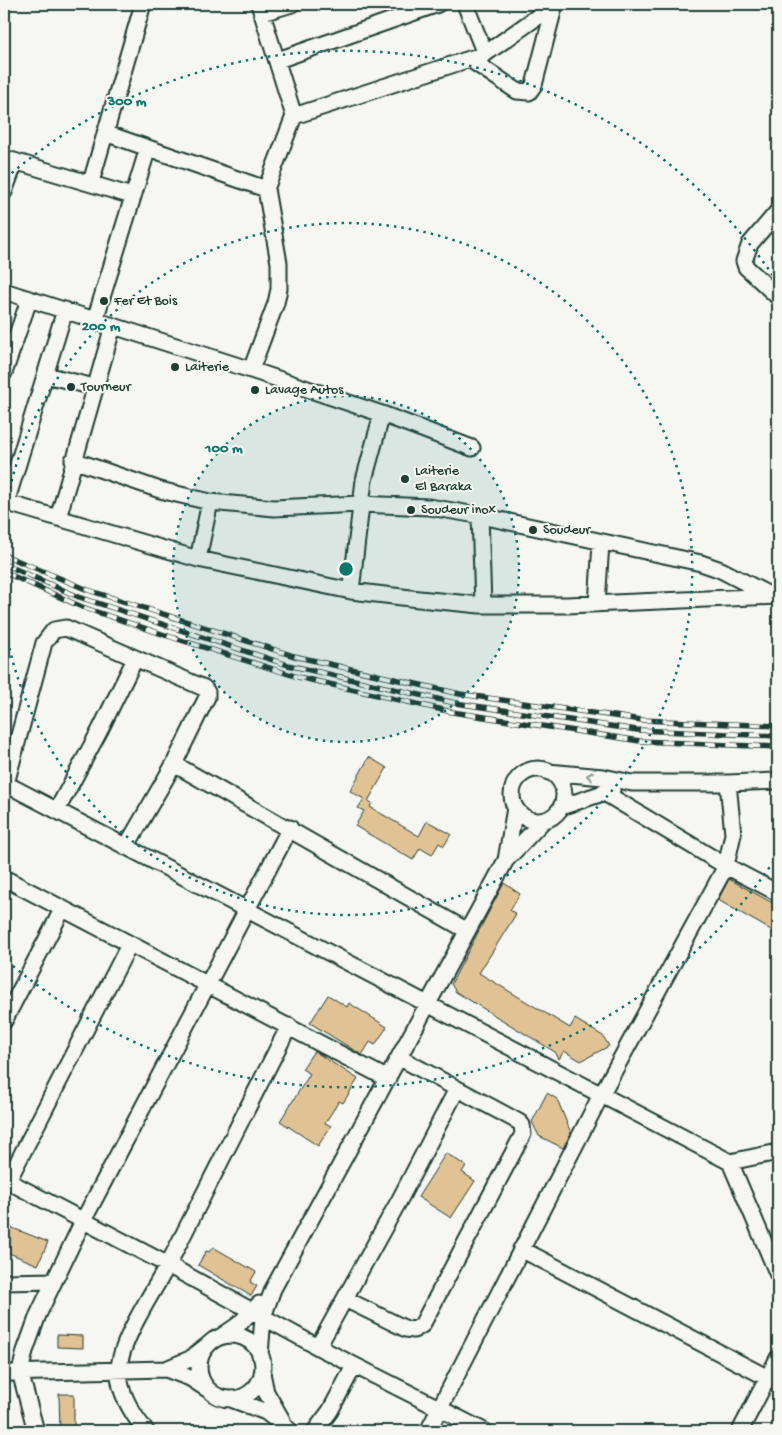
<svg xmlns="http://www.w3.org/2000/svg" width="782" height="1435" font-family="'Gochi Hand',sans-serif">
  <rect width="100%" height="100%" fill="#f6f6f2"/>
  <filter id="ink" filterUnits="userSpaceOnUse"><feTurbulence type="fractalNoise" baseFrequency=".02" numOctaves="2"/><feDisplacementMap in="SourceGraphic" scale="10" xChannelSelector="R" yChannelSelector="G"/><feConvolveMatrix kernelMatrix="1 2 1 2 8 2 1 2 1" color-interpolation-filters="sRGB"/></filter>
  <g filter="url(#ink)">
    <path fill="#e1c294" stroke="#1f3d34" d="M369,757L387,768L368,801L372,803L370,807L419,836L427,821L451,834L444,846L439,843L432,855L420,848L413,860L355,826L364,811L358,808L364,799L350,791Z
      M729,879L778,906V934L718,900Z
      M504,883L520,894L510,910L516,914L479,973L570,1028L575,1019L603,1036L609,1046L581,1061L564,1051L559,1059L555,1052L456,992L451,984Z
      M328,995L347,1007L349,1003L387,1027L375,1045L370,1042L362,1055L310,1023Z
      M314,1051L358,1079L343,1103L339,1101L325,1123L331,1126L318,1146L280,1121L310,1074L302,1069Z
      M547,1093L557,1099L571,1133L563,1148L539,1136L532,1122Z
      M446,1153L466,1166L462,1172L475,1181L451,1218L418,1197Z
      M10,1227L48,1242L38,1265L4,1251V1243Z
      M213,1247L256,1272L250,1282L257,1286L251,1296L198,1265L206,1251L209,1252Z
      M57,1335L83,1336V1348L57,1347Z
      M59,1394H74V1431H60Z"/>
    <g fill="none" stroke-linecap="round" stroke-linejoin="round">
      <g stroke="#1f3d34" stroke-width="19">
        <path id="minor" d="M465,4L485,54
          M262,13L292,4
          M278,60L438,4
          M471,60L517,91L529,92L534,85L555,4
          M294,116L485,54L554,5
          M105,133L266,189
          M4,158L132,196
          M91,182L143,4
          M4,192L15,162
          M778,211L750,244L744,261L746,267L778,297
          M4,291L251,370L382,414L472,448
          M95,320L148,148
          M251,370L276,303L279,289V263L266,189L294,116L259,4
          M4,373L29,300
          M46,375L94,387
          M73,460L160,490L210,502L274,508L360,504L429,507L477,515L701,563L721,570L771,596
          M4,502L198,559L351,591L419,599L480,605H567L778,596
          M6,503L65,310
          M480,515L483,605
          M58,518L113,326
          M198,559L210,502
          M351,591L364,480L382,414
          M597,604L601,543
          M174,764L466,930
          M512 795a26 26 0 1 1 52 0a26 26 0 1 1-52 0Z
          M548,772L603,777L632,783H728L778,781
          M6,784L730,1162L778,1275
          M4,791L44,643L54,630L66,628L204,688L207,692V697L174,764L126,847
          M603,792L726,866L778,893
          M561,807L612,790
          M57,810L100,730L135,659
          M506,860L515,808
          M4,878L388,1079
          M4,1021L62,910
          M730,1162L778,1152
          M4,1179L168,1265L318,1347L484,1431
          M8,1181L129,945
          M521,1249L768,1378
          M4,1282L54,1281
          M345,1299L406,1329L414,1330L422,1325L523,1134L522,1125L519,1122L400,1058
          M199 1367a32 32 0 1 1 64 0a32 32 0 1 1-64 0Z
          M222,1336L238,1325L259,1304
          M318,1347L400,1199L457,1089
          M260,1355L263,1317L273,1289L506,860L543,821
          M166,1369L190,1378L207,1389
          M4,1373L166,1369L190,1359L208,1345
          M262,1373L266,1392L282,1420
          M231,1399L266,1412L290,1431
          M36,1431L20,1372L25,1351L38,1315L83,1221L290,828
          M146,1431C133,1415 118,1391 119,1370C119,1342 155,1289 169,1263C209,1184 249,1105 289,1026
          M315,1431L330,1411L354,1366
          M428,1431L601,1095L726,866L733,834L728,783
          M740,1431L778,1358"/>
      </g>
      <use href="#minor" stroke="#f6f6f2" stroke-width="15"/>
      <g stroke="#1f3d34" stroke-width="5.5">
        <path id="rail" d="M4,555L88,590L294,656L460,694L642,720L778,726
          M4,564L79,597L288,665L455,703L637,730L778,736
          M4,572L82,607L168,636L298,677L452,712L640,741L778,747"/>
      </g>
      <use href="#rail" stroke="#f6f6f2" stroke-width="4" stroke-dasharray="11" stroke-linecap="butt"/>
    </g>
    <defs><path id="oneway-chevron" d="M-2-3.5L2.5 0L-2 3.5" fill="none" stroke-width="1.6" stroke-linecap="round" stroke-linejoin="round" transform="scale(1.25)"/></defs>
    <use stroke="#8a9a93" href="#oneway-chevron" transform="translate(590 776) rotate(-173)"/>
  </g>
  <circle cx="346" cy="569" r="173" fill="#0f766e" fill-opacity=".12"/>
  <g fill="none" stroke="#0f766e" stroke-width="2.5" stroke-dasharray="2.5 5">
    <circle cx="346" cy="569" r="173"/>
    <path d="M4 518A346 346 0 1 1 4 620"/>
    <path d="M778 855A518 518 0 0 1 6 960M6 178A518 518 0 0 1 778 283"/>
  </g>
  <g fill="#1f3d34" stroke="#f6f6f2" stroke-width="2">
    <circle cx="104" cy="301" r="5"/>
    <circle cx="175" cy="367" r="5"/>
    <circle cx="71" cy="387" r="5"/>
    <circle cx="255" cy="390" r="5"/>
    <circle cx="405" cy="479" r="5"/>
    <circle cx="411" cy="510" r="5"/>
    <circle cx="533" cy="530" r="5"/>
  </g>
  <g text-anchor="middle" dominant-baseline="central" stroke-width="4" stroke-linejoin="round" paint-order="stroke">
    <g font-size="14" fill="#1f3d34" stroke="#f6f6f2" text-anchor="start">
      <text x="114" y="301">Fer Et Bois</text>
      <text x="185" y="367">Laiterie</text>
      <text x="81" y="387">Tourneur</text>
      <text x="265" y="390">Lavage Autos</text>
      <text x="415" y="471">Laiterie<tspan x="415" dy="16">El Baraka</tspan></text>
      <text x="421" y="510">Soudeur inox</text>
      <text x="543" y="530">Soudeur</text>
    </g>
  </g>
  <circle cx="346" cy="569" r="8" fill="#0f766e" stroke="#f6f6f2" stroke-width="2.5"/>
  <g font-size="15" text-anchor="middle" font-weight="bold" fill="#0f766e" stroke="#f6f6f2" stroke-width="4" stroke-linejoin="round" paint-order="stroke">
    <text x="127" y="105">300 m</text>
    <text x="101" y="330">200 m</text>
    <text x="224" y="452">100 m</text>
  </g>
  <rect width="782" height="1435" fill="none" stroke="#f6f6f2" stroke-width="20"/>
  <rect x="10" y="10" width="762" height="1415" fill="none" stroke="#1f3d34" stroke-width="2" filter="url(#ink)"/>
</svg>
